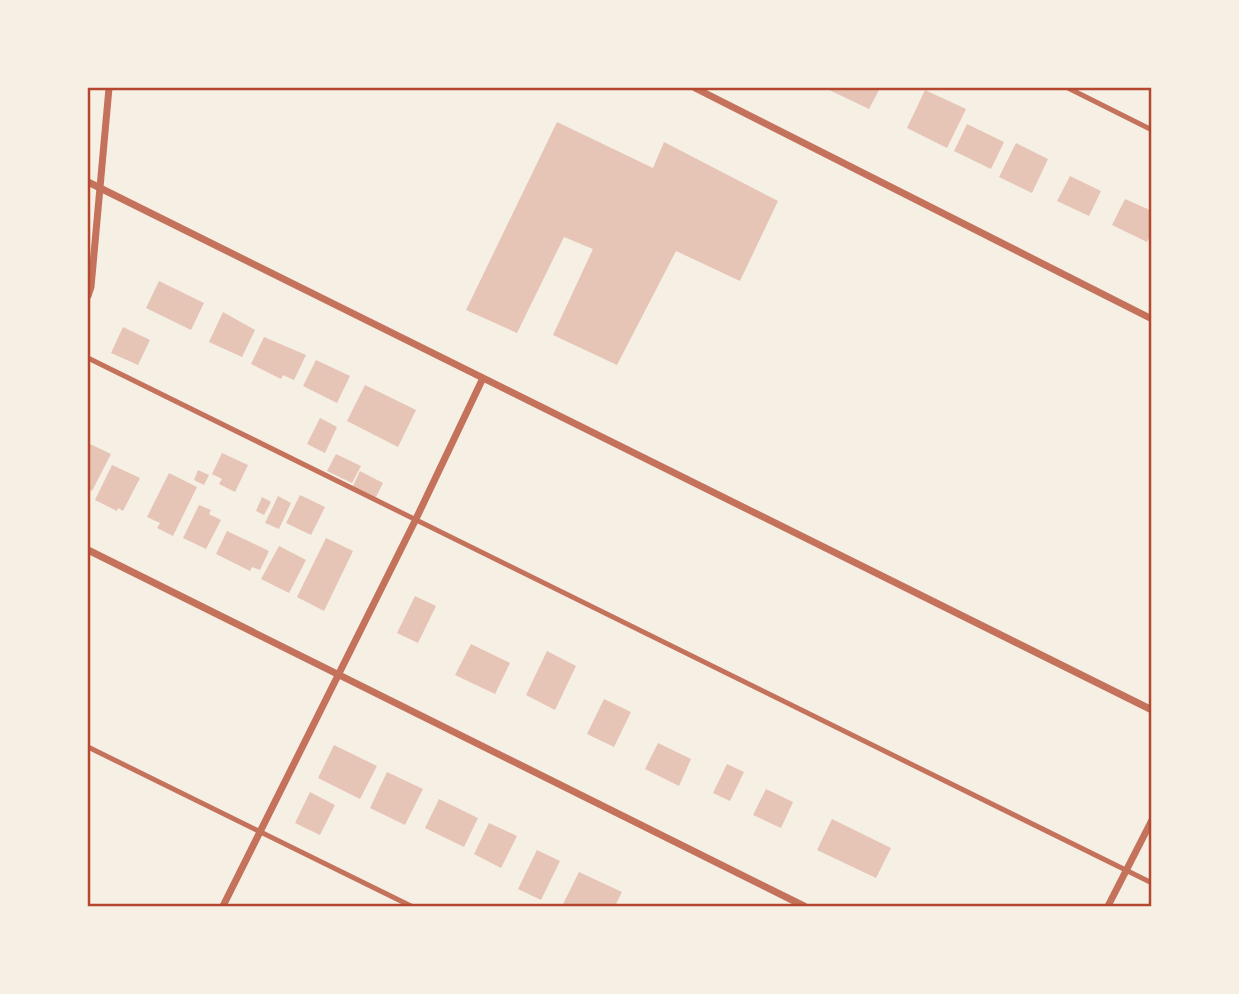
<svg xmlns="http://www.w3.org/2000/svg" width="1239" height="994" font-family="'Work Sans',sans-serif">
  <rect width="100%" height="100%" fill="#f6efe4"/>
  <path fill="#e6c5b7" d="M825,88H880L869,109Z
    M925,90L966,109L947,148L907,128Z
    M557,122L653,168L664,142L778,201L740,281L676,251L617,365L553,335L593,249L564,237L517,333L466,310Z
    M967,124L1004,142L991,169L954,151Z
    M1016,143L1048,159L1032,193L999,177Z
    M1070,176L1101,191L1089,216L1057,201Z
    M1125,199L1152,211V232L1147,242L1112,225Z
    M159,281L204,303L191,330L146,308Z
    M223,312L255,330L242,357L209,342Z
    M123,327L150,340L138,365L111,353Z
    M264,337L306,355L294,380L283,375L281,379L251,364Z
    M316,360L350,376L337,403L303,386Z
    M365,385L416,410L398,447L347,421Z
    M320,418L337,427L325,453L307,444Z
    M88,443L111,454L92,491L88,489Z
    M222,453L248,465L235,492L219,484L222,479L212,474Z
    M336,454L361,466L352,483L327,471Z
    M112,465L140,478L123,511L118,508L117,511L95,500Z
    M198,470L209,475L204,485L194,480Z
    M360,471L383,483L375,499L352,488Z
    M169,473L197,487L173,536L157,528L160,523L147,517Z
    M300,495L325,507L311,535L286,523Z
    M278,496L291,503L279,529L265,523Z
    M262,497L271,502L264,515L256,511Z
    M199,505L211,510L209,514L221,520L206,549L183,538Z
    M227,531L269,551L260,570L252,567L250,571L216,554Z
    M326,538L353,551L324,611L297,597Z
    M279,546L306,560L289,593L261,579Z
    M415,596L436,606L418,643L397,633Z
    M471,644L510,663L495,694L455,675Z
    M547,651L576,666L555,710L526,695Z
    M604,699L631,712L614,747L587,734Z
    M658,743L691,759L679,786L645,769Z
    M334,745L377,766L360,799L318,778Z
    M727,764L744,772L730,801L713,793Z
    M387,772L423,789L405,825L370,808Z
    M766,789L793,802L781,828L753,815Z
    M310,792L335,805L320,835L295,823Z
    M439,799L478,818L464,847L425,828Z
    M832,819L891,848L876,878L817,850Z
    M489,823L517,836L501,868L474,854Z
    M537,850L560,861L541,900L518,889Z
    M579,872L622,892L615,906H562Z"/>
  <g fill="none" stroke-linecap="round" stroke-linejoin="round">
    <path stroke="#c5725c" stroke-width="5" d="M1068,88L1152,130
      M88,358L1152,883
      M88,747L411,906"/>
    <path stroke="#c5725c" stroke-width="7" d="M695,88L1152,319
      M88,182L1152,710
      M88,296L91,287L109,88
      M88,550L804,906
      M223,906L415,521L483,378
      M1108,906L1152,820"/>
  </g>
  <rect width="1239" height="994" fill="none" stroke="#f6efe4" stroke-width="178"/>
  <rect x="89" y="89" width="1061" height="816" fill="none" stroke="#b5482f" stroke-width="2.5"/>
</svg>
